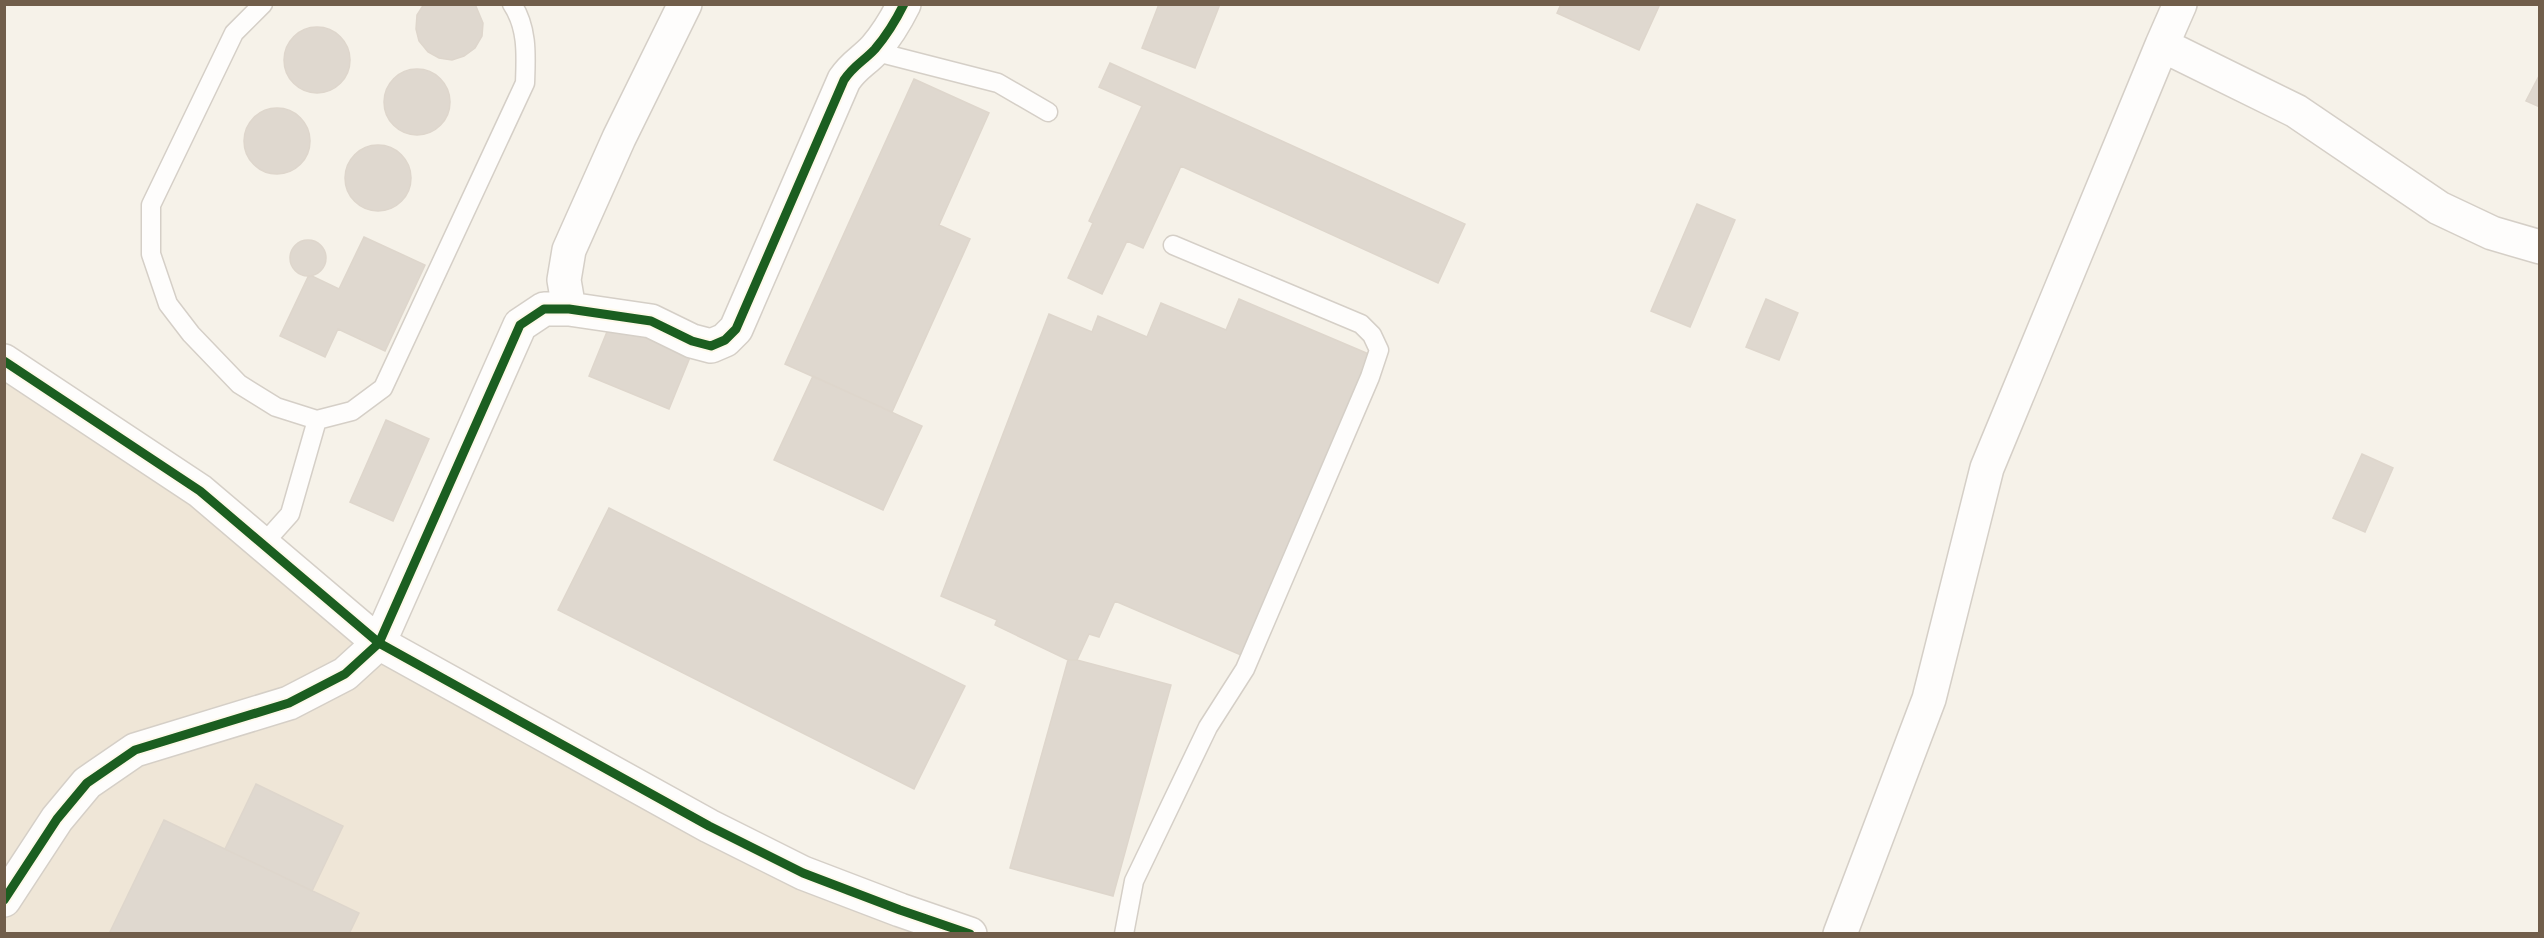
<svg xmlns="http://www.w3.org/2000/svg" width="2544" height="938" font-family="'Open Sans',sans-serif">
  <rect width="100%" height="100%" fill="#f6f2e9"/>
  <path fill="#efe6d7" d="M4,361L379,643L709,826L970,933H5Z"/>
  <path fill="#dfd8cf" stroke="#ded6cc" stroke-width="1.5" d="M424,4H475L483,23L482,36L475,48L464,56L452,60L439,58L428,52L419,41L416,29L417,15Z
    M1159,4H1220L1195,68L1142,48Z
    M1561,4H1660L1639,50L1557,13Z
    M284 60a33 33 0 1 1 66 0a33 33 0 1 1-66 0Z
    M1110,63L1465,224L1438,283L1181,166L1143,248L1127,241L1102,294L1068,278L1093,223L1089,221L1142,106L1099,87Z
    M384 102a33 33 0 1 1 66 0a33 33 0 1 1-66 0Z
    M2540,74V107L2526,101Z
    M914,79L989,113L939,225L970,239L892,412L785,364Z
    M244 141a33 33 0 1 1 66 0a33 33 0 1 1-66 0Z
    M345 178a33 33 0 1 1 66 0a33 33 0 1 1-66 0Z
    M1697,204L1735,220L1690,327L1651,311Z
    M364,237L425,265L385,351L338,329L325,357L280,336L308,277L312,276L339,289Z
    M290 258a18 18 0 1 1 36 0a18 18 0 1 1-36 0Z
    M1239,299L1371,355L1241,655L1115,601L1099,637L1089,634L1077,660H1068L995,625L997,620L941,596L1049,314L1092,332L1098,316L1147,337L1161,303L1226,330Z
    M1766,299L1798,313L1779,360L1746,347Z
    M613,317L693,350L669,409L589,376Z
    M813,376L922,426L883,510L774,460Z
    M386,420L429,439L393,521L350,502Z
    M2362,454L2393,468L2365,532L2333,518Z
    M609,508L965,686L914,789L558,610Z
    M1068,660H1077L1171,685L1113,896L1010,868Z
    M256,784L343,826L312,891L225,849Z
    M164,820L359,913L349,934H109Z"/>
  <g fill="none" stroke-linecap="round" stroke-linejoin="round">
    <g stroke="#d5cfc7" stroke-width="21">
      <path id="lane" d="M263,4L234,33L151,205V254L168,304L191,334L239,384L276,407L317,420
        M873,51L998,83L1048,112
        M264,543L290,514L317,420L352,411L383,388L525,83C526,56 528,28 512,4
        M1124,934L1134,881L1208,727L1245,669L1370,377L1379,350L1372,335L1361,324L1173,245"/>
    </g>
    <g stroke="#d5cfc7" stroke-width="36">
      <path id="street" d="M2180,4L2162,45L2296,111L2439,208L2492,233L2540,247
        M569,309L564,280L569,250L619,138L685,4
        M4,361L200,491L379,643L709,826L803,873L900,910L970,934
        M4,900L57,819L87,783L135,750L289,703L345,674L379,643L520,325L544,309H569L651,321L692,341L711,346L725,340L736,329L844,80C854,65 864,61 875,49C887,35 896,20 904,4
        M1840,934L1929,699L1987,468L2162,45"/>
    </g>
    <use href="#lane" stroke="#fefdfc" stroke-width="18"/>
    <use href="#street" stroke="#fefdfc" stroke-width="33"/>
    <g stroke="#fef9ea" stroke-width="13">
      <path id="cycleway" d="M4,361L200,491L379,643L709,826L803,873L900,910L970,934
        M4,900L57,819L87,783L135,750L289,703L345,674L379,643L520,325L544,309H569L651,321L692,341L711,346L725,340L736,329L844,80C854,65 864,61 875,49C887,35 896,20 904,4"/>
    </g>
    <use href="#cycleway" stroke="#1b5e20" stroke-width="9"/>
  </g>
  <rect width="2544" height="938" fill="none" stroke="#715e4b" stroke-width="12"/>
</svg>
